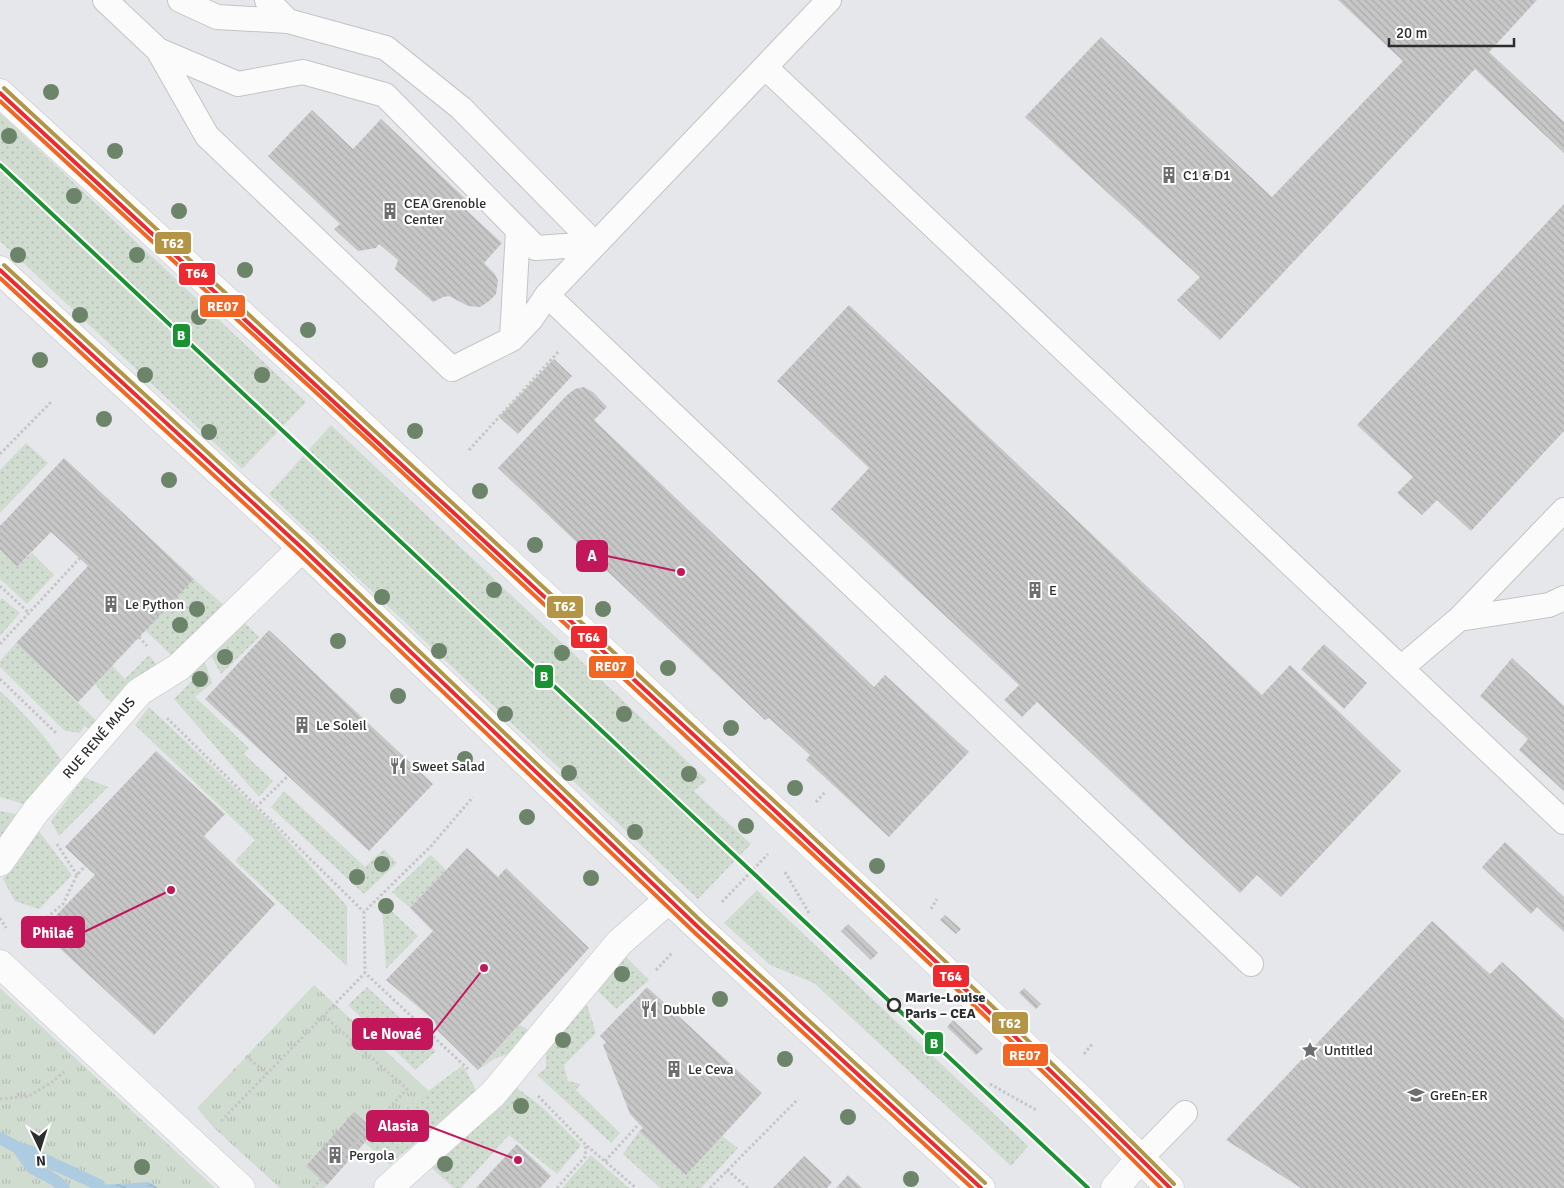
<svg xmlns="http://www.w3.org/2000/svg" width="1564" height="1188" font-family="Signika,sans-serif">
  <defs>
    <pattern id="grass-dots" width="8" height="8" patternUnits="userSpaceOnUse" patternTransform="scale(1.25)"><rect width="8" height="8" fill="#d1dcd0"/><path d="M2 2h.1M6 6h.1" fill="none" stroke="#b4bdb3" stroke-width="1.8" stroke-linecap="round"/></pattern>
    <pattern id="park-tufts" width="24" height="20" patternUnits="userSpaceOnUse" patternTransform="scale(1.25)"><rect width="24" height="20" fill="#d1dcd0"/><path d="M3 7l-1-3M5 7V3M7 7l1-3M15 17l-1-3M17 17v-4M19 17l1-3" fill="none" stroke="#b4bdb3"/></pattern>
    <pattern id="water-ripples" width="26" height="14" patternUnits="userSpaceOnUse" patternTransform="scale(1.25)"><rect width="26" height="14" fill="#adcce1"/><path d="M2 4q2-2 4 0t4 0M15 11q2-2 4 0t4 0" fill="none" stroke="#95b0c1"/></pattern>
    <pattern id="building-back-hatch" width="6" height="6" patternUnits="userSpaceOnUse" patternTransform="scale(1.25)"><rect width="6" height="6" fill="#c8c7c8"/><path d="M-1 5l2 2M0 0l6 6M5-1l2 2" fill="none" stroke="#acabac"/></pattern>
  </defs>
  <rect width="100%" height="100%" fill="#e6e7ea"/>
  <path fill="url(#grass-dots)" d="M0,113L306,402L242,469L0,241Z
    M331,425L707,780L694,791L751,844L698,899L269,494Z
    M26,443L48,463L0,513V470Z
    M0,551L17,567L32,553L54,575L27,604L0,579Z
    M194,579L226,607L175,659L145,630Z
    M2,598L20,613L0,636V600Z
    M245,623L259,637L221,674L210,654Z
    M16,643L101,725L94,731L84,726L80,733L65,731L0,667V661Z
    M149,655L160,669L114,704L106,698L95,684L112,665L125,679Z
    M203,656L212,683L195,697L249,748L244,754L273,781L259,797L174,699L192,681L188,669Z
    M0,691C24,713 47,737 64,765L31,806L0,797Z
    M149,707L270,821L347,906V966L235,861L255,840L135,725Z
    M84,777L108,787L59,836L51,821Z
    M284,791L365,867L384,849L397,863L364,894L271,807Z
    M0,811L25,816L0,846Z
    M39,831L72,875L39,909L15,901L3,879Z
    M431,855L446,870L410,908L392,892Z
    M757,890L1028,1146L1011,1166L814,983L770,965L724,923Z
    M382,902L418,936L386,969Z
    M624,955L649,980L616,1009L595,988Z
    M367,987L436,1051L415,1070L348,1005Z
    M585,999L596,1033L564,1065L568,1081L581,1084L576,1090L620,1133L611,1143L537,1075L546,1068V1049Z
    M520,1025L532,1032L518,1051L496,1058L478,1070Z
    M463,1065L479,1096L399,1156L390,1165L365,1143L375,1131Z
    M517,1088L542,1107L581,1145L557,1174L509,1135L461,1188H454L427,1164Z
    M639,1131L686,1174L722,1136L738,1148L701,1188H660L623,1154Z
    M591,1155L629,1188H562Z"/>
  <path fill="url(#park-tufts)" d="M314,985L429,1091L375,1131L324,1188H280L214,1128L197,1108Z
    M0,988L215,1188H0Z"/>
  <path fill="url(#water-ripples)" d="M149,1182L158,1188H95L99,1185Z"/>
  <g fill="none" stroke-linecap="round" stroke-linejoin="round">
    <path stroke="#adcce1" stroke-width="12" d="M0,1138L18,1148L32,1168L55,1180L64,1188
      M18,1148L30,1151L47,1161L99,1185"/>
  </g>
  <path fill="url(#building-back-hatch)" d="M1338,0H1537L1489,52L1564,122V153L1475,69L1220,340L1177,300L1200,277L1025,117L1101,37L1272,197L1403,61Z
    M312,110L353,149L381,119L469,202L464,208L502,243L484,263L495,274L498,281L496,294L489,301L480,307L468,306L449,296L443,297L433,302L395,269L398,260L379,244L376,248L358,251L334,229L340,224L268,156Z
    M1564,204V431L1471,531L1437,500L1422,515L1397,493L1413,477L1357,425Z
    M849,305L1262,695L1290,665L1401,771L1281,897L1257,875L1240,893L1037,702L1022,717L1004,700L1019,685L831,509L869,468L777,381Z
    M554,359L572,376L518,434L499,417Z
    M584,387L593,392L607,407L594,420L874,687L885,675L969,752L889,837L806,760L810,755L769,718L765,720L498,468L567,395L575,389Z
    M64,458L194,579L78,702L16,643L88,566L51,532L17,567L0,550V526Z
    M269,630L433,784L369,851L205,699Z
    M1324,644L1367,683L1344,709L1301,669Z
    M1512,658L1564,706V791L1519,750L1528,739L1480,696Z
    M156,751L225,814L204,836L275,904L154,1035L41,931L95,875L65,847Z
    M1505,842L1564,897V932L1537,907L1531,914L1482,867Z
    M467,848L498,877L506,868L589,948L478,1070L438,1031L434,1020L386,980L433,931L410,908Z
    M945,915L961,929L956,934L940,920Z
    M1432,921L1490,974L1502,962L1564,1019V1188H1301L1226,1140Z
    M848,924L878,953L871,960L841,931Z
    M647,987L762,1093L686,1175L639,1131L643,1128L630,1114L603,1045L606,1042L600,1036Z
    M1024,988L1041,1004L1036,1009L1019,993Z
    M953,1020L983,1049L976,1055L947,1027Z
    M354,1112L375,1131L327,1185L306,1166Z
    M517,1144L551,1176L540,1188H476Z
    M804,1156L832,1182L827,1188H773Z
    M848,1175L862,1188H836Z"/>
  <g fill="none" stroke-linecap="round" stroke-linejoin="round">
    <g stroke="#c4c4c7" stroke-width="26">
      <path id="lane" d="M105,0L158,50L207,136L452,369L512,339L531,319L547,295L829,0
        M180,0L217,17L288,21L386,48L461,108L595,244
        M267,0L288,21
        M158,50L238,84L303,72L385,95L536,248L595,244
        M765,67L1564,822
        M547,295L1251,964
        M512,339L518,230
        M1459,619L1549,605L1564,598
        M1401,668L1459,619L1564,510
        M1140,1159L1185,1113"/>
    </g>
    <g stroke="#c4c4c7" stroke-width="29">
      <path id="street" d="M0,862L36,811L139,692L179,667L302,548
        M0,964L241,1188
        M388,1188L493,1094L619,943L669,899
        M1115,1188L1140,1159"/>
    </g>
    <g stroke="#c4c4c7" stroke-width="29">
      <path id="secondary" d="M0,93L334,399L910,937L1089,1107L1170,1188
        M0,270L302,548L698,927L981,1188"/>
    </g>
    <path stroke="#c6c6c7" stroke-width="3" stroke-dasharray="2.5 2.5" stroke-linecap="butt" d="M469,450L559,351
      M0,454L52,401
      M0,586L29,613
      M139,637L147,646
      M0,644L80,558
      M0,679L57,734
      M167,718L364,912
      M816,802L826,791
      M256,807L288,776
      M57,844L77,875
      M785,872L809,913
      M722,902L768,854
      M931,909L937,899
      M0,918L6,928
      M24,937L63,904L77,875L85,866
      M656,970L672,953
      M1084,1054L1093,1043
      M246,1056L267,1074
      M468,1069L365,973L364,912L431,846L473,797
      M990,1084L1038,1111
      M538,1096L586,1145L636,1188
      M0,1099L29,1096L52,1082L64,1072
      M221,1121L365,973
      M605,1161L639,1124
      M727,1170L748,1188
      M313,1188L407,1089L323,1015
      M557,1188L585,1157L586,1145
      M710,1188L798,1099"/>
    <use href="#lane" stroke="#fbfbfc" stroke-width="24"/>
    <use href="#street" stroke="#fbfbfc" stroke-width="28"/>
    <use href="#secondary" stroke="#fbfbfc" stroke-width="28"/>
    <g stroke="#fff" stroke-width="8">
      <path id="bus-1" d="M0,93C234,307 466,522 697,738C856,887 1016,1034 1170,1188
        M0,270L302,548L698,927L981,1188"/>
    </g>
    <g stroke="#fff" stroke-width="8">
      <path id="bus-2" d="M0,101C232,314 462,527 692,742C850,889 1009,1035 1161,1188
        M0,278L298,553L694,932L972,1188"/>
    </g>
    <g stroke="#fff" stroke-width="8">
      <path id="bus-3" d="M4,88C238,302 470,518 702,734C861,882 1021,1030 1174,1184
        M4,265L306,543L702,922L985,1183"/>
    </g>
    <use href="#bus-1" stroke="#ec2a2f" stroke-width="4"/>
    <use href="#bus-2" stroke="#f26522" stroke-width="4"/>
    <use href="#bus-3" stroke="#b39545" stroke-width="4"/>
    <g stroke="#fff" stroke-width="8">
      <path id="tram-1" d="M0,165L1088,1188"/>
    </g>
    <use href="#tram-1" stroke="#1b9232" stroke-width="4"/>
  </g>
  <g fill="#6c8469">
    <circle cx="51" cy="92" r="8"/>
    <circle cx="9" cy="136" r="8"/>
    <circle cx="115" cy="151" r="8"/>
    <circle cx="74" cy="196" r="8"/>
    <circle cx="179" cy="211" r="8"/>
    <circle cx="18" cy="255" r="8"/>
    <circle cx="137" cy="255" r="8"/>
    <circle cx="245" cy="270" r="8"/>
    <circle cx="80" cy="315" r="8"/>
    <circle cx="199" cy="317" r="8"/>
    <circle cx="308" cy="330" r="8"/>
    <circle cx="40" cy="360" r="8"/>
    <circle cx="145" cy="375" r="8"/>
    <circle cx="262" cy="375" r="8"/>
    <circle cx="104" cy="419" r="8"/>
    <circle cx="415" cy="431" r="8"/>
    <circle cx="209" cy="432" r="8"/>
    <circle cx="169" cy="480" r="8"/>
    <circle cx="480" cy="491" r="8"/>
    <circle cx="535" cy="545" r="8"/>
    <circle cx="494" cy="590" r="8"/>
    <circle cx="382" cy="597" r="8"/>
    <circle cx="197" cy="609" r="8"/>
    <circle cx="603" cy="609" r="8"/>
    <circle cx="180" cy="625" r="8"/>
    <circle cx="338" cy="641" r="8"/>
    <circle cx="439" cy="651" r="8"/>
    <circle cx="562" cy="653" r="8"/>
    <circle cx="225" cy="657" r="8"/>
    <circle cx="668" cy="668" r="8"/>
    <circle cx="200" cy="679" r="8"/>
    <circle cx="398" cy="696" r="8"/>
    <circle cx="505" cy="714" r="8"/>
    <circle cx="624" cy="714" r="8"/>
    <circle cx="731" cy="728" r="8"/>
    <circle cx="465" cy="759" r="8"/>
    <circle cx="569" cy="773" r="8"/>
    <circle cx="689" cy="774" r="8"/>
    <circle cx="795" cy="788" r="8"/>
    <circle cx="527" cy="817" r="8"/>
    <circle cx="746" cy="826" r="8"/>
    <circle cx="635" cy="832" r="8"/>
    <circle cx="382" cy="864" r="8"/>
    <circle cx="877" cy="866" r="8"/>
    <circle cx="357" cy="877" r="8"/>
    <circle cx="591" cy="878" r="8"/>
    <circle cx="386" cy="906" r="8"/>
    <circle cx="622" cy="974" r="8"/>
    <circle cx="720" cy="999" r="8"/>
    <circle cx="563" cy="1040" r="8"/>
    <circle cx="785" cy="1059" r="8"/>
    <circle cx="521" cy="1106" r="8"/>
    <circle cx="848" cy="1117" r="8"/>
    <circle cx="445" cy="1164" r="8"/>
    <circle cx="142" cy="1167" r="8"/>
    <circle cx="911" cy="1179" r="8"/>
  </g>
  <defs>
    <g id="building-bare" transform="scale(1.35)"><path d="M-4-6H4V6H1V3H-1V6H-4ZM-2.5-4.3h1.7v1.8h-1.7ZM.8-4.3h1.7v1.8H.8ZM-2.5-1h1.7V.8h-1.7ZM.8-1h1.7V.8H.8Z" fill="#6d6e70" stroke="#fff" stroke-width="2.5" paint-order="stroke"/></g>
    <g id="restaurant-bare" transform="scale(1.35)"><path d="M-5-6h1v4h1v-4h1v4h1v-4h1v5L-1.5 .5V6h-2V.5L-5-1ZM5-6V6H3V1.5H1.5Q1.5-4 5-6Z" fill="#6d6e70" stroke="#fff" stroke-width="2.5" paint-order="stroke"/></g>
    <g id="sight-bare" transform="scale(1.35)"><path d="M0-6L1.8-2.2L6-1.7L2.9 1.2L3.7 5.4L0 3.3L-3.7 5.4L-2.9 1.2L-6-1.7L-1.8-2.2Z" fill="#6d6e70" stroke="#fff" stroke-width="2.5" paint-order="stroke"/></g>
    <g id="university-bare" transform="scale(1.35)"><path d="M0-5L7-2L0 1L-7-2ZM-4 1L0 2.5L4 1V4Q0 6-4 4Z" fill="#6d6e70" stroke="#fff" stroke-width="2.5" paint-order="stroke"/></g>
  </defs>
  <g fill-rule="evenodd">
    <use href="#building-bare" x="1169" y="175"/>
    <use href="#building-bare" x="390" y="211"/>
    <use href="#building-bare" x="1035" y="590"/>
    <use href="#building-bare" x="111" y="604"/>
    <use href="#building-bare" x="302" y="725"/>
    <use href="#restaurant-bare" x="398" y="766"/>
    <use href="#restaurant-bare" x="649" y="1009"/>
    <use href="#sight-bare" x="1310" y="1050"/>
    <use href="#building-bare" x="674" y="1069"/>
    <use href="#university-bare" x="1416" y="1095"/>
    <use href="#building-bare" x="335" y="1155"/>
  </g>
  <circle fill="#fff" stroke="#2c2d2f" stroke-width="2.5" cx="894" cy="1005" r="6"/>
  <g text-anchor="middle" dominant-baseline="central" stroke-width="4.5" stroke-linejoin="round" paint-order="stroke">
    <g font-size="14" fill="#2c2d2f" stroke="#fff" text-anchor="start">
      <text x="1183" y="175">C1 &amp; D1</text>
      <text x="404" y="203">CEA Grenoble<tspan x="404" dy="16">Center</tspan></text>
      <text x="1049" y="590">E</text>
      <text x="125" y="604">Le Python</text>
      <text x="316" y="725">Le Soleil</text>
      <text x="412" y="766">Sweet Salad</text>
      <text x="663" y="1009">Dubble</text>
      <text x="1324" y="1050">Untitled</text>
      <text x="688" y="1069">Le Ceva</text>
      <text x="1430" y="1095">GreEn-ER</text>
      <text x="349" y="1155">Pergola</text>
    </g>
    <g font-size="14" fill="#2c2d2f" stroke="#fff">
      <text transform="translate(99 738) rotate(-49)">RUE RENÉ MAUS</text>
    </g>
    <g font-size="14" font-weight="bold" fill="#2c2d2f" stroke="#fff" text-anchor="start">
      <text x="905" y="997">Marie-Louise<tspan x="905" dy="16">Paris – CEA</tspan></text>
    </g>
  </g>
  <path fill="none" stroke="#c2185b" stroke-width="2" d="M681 572L607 556M171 890L84 932M484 968L432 1034M518 1160L428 1126"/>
  <g fill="#c2185b" stroke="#fff" stroke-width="2">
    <circle cx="681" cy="572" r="5"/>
    <circle cx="171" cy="890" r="5"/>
    <circle cx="484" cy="968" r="5"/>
    <circle cx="518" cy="1160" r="5"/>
  </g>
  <g fill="#c2185b" stroke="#c2185b" stroke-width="2">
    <rect x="577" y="541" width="30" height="30" rx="5"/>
    <rect x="22" y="917" width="62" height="30" rx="5"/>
    <rect x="353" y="1019" width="79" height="30" rx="5"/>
    <rect x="367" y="1111" width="61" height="30" rx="5"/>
  </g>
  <g font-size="15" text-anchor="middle" font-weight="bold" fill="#fff">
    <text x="592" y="561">A</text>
    <text x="53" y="938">Philaé</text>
    <text x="392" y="1039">Le Novaé</text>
    <text x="398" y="1131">Alasia</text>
  </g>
  <g stroke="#fff" stroke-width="2">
    <rect x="154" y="231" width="38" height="24" rx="5" fill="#b39545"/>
    <rect x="178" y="262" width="38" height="24" rx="5" fill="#ec2a2f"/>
    <rect x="199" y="294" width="47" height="24" rx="5" fill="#f26522"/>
    <rect x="172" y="323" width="19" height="25" rx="5" fill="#1b9232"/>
    <rect x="546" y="595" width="38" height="24" rx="5" fill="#b39545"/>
    <rect x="570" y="625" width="38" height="24" rx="5" fill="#ec2a2f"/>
    <rect x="588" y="655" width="47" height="24" rx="5" fill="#f26522"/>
    <rect x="534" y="664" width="20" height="25" rx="5" fill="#1b9232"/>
    <rect x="932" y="964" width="38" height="24" rx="5" fill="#ec2a2f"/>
    <rect x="991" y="1011" width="38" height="24" rx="5" fill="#b39545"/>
    <rect x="924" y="1031" width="20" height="24" rx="5" fill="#1b9232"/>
    <rect x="1002" y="1043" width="47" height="24" rx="5" fill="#f26522"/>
  </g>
  <g font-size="14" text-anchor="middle" font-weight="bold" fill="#fff">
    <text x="173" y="248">T62</text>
    <text x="197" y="278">T64</text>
    <text x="223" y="311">RE07</text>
    <text x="181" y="340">B</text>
    <text x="565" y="611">T62</text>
    <text x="589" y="642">T64</text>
    <text x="611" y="671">RE07</text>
    <text x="544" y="681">B</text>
    <text x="951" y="981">T64</text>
    <text x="1010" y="1028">T62</text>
    <text x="934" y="1048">B</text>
    <text x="1025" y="1060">RE07</text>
  </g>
  <g transform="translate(40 1148) rotate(176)" stroke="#ffffff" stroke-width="4" paint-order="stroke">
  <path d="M0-4L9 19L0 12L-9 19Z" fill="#2c2d2f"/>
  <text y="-8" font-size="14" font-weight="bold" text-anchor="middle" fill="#2c2d2f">N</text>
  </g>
  <path d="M1389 38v8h125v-8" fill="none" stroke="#2c2d2f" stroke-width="2.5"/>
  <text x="1396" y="38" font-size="15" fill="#2c2d2f" stroke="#ffffff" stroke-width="4" paint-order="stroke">20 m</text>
</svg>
